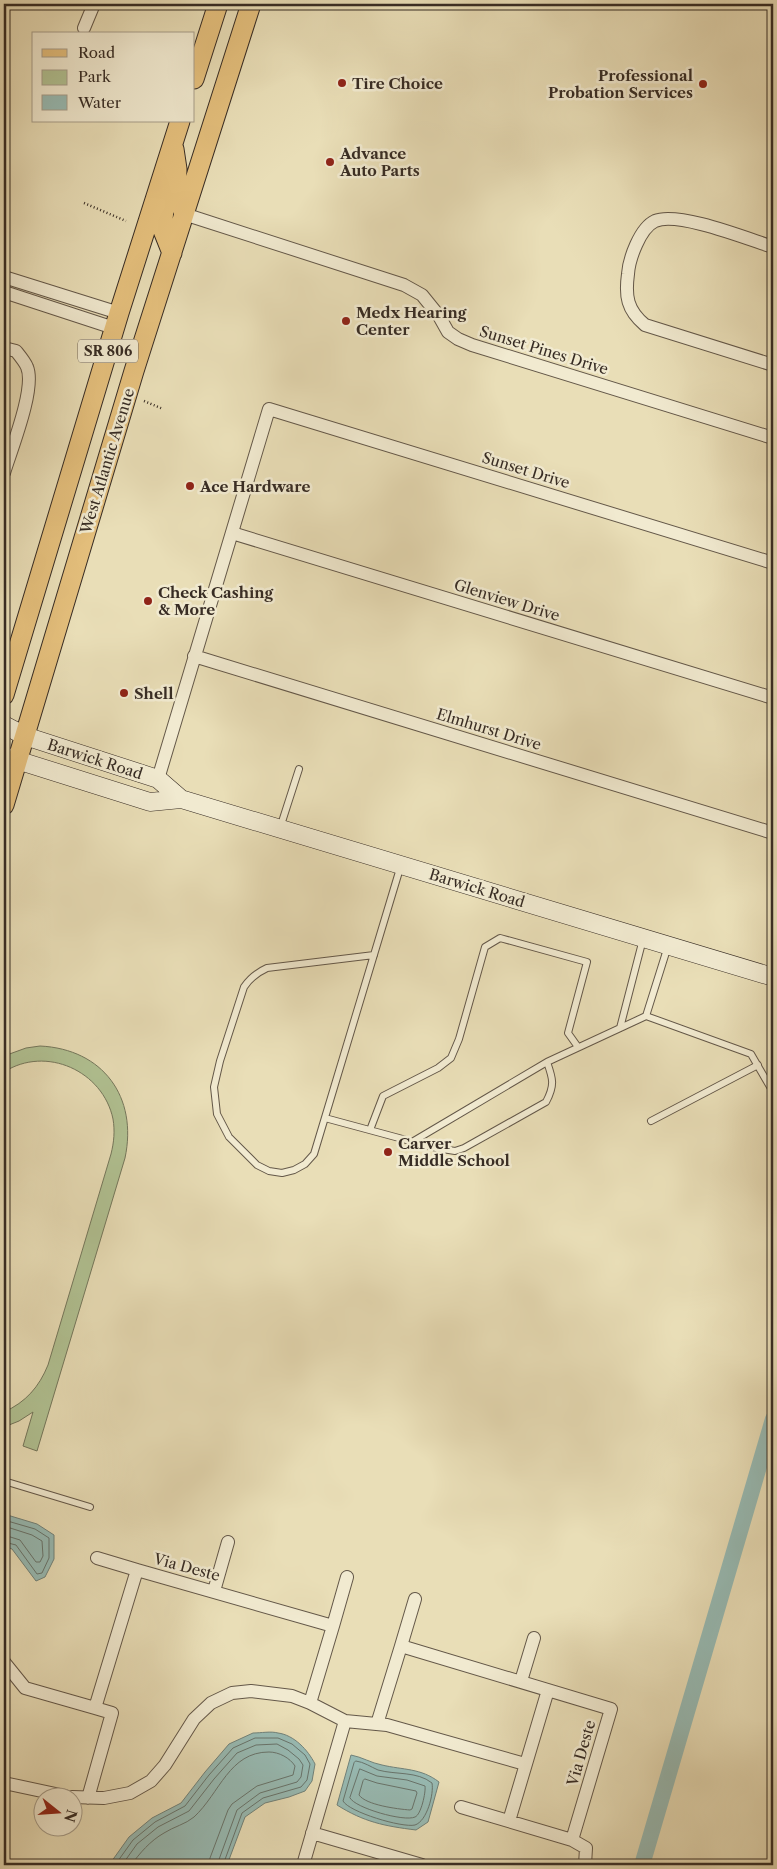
<svg xmlns="http://www.w3.org/2000/svg" width="777" height="1869" font-family="'Libre Caslon Text',serif">
  <rect width="100%" height="100%" fill="#e9deb7"/>
  <filter id="stains"><feTurbulence type="fractalNoise" baseFrequency=".004" numOctaves="4"/><feColorMatrix values="0 0 0 0 .2 0 0 0 0 .09 0 0 0 0 .02 0 0 0 .5 -.17"/></filter>
  <radialGradient id="worn" r=".72"><stop offset=".6" stop-color="#630" stop-opacity="0"/><stop offset="1" stop-color="#630" stop-opacity=".3"/></radialGradient>
  <path fill="#b1c293" stroke="#74775c" d="M40,1046C103,1049 138,1097 125,1158L37,1451L23,1446L33,1412L19,1421L4,1427V1412C26,1402 39,1387 48,1365L111,1154C114,1142 115,1131 113,1119C103,1071 46,1045 4,1072V1056L26,1048Z"/>
  <path fill="#98bbb4" stroke="#71827a" d="M4,1514L37,1524L54,1535V1559L45,1577L36,1581L12,1549L4,1546Z
    M253,1733C261,1733 271,1731 278,1733C294,1735 308,1750 315,1764L312,1781L305,1791L289,1797L265,1803L245,1817L227,1865H109L129,1837L152,1818L181,1803L205,1772L229,1744Z
    M351,1755C362,1757 371,1763 382,1765C403,1770 421,1768 439,1782L428,1822L416,1830C384,1826 364,1822 337,1805Z"/>
  <g fill="none" stroke-linecap="round" stroke-linejoin="round">
    <path stroke="#68746c" stroke-width="1" d="M4,1520L35,1529L49,1538V1558L42,1573L37,1574L16,1545L4,1542
      M4,1526L32,1535L42,1541L43,1556L40,1562H36L20,1540L4,1535
      M356,1761C364,1762 371,1767 378,1770C396,1775 417,1771 432,1783C434,1794 427,1821 415,1825C402,1828 349,1812 343,1801L354,1763Z
      M360,1769L377,1776L407,1780L425,1786C426,1792 421,1815 415,1817C404,1822 355,1808 350,1798Z
      M365,1779L377,1783L416,1791L417,1793L412,1809L410,1810C397,1809 366,1805 359,1795L363,1781Z
      M115,1865L133,1840L155,1822L185,1806L209,1775L233,1748L255,1738H278L292,1744L305,1755L310,1764L307,1780L301,1787L263,1798L242,1813L223,1865
      M122,1865L137,1844L158,1827L189,1811L214,1779L237,1753L256,1745L277,1744L288,1750L299,1759L303,1765L301,1777L297,1782L260,1793L237,1810L217,1865
      M131,1865C140,1853 150,1841 164,1833C173,1827 186,1824 194,1817C220,1793 229,1752 269,1752C279,1752 290,1758 295,1766L293,1775L257,1786L232,1804L228,1810L210,1858L209,1865"/>
    <path stroke="#98bbb4" stroke-width="16" d="M642,1865L773,1419"/>
    <g stroke="#645849" stroke-width="8">
      <path id="lane" d="M280,828L299,769
        M374,955L267,968C256,973 250,978 244,987L220,1061L214,1087L217,1114L229,1137L257,1165L269,1171L282,1173L294,1170L305,1164L314,1154L401,865
        M646,1016L668,946
        M620,1028L643,939
        M325,1118L436,1148L455,1151L464,1148L546,1102C555,1085 553,1079 547,1062
        M651,1121L758,1065
        M370,1130L383,1096L438,1068L451,1058L459,1039L485,947L500,938L587,962L568,1033L578,1047
        M412,1142L547,1062L646,1016L751,1054L773,1092
        M4,1481L90,1507"/>
    </g>
    <g stroke="#645849" stroke-width="14">
      <path id="street" d="M84,28L94,4
        M184,214L404,285L422,295L439,316L448,332L458,339L472,345L773,438
        M773,247C748,239 678,211 655,221C640,228 629,259 628,274C625,296 627,310 645,325L773,365
        M4,277L119,313
        M4,292L114,328
        M4,348L16,351C20,356 25,362 27,367C36,388 11,450 4,473
        M232,533L773,698
        M194,656L773,833
        M158,779L269,409L773,563
        M97,1558L137,1570
        M214,1591L228,1542
        M333,1626L347,1577
        M401,1646L415,1599
        M4,1662L25,1688L95,1708L137,1570L333,1626L310,1703
        M521,1681L534,1638
        M377,1724L401,1646L611,1709L572,1840L586,1848L585,1865
        M4,1783L65,1796
        M72,1797L104,1798L130,1793L151,1781L165,1765L194,1719L211,1703L232,1693L251,1691L292,1696L310,1703L345,1721L387,1725L525,1764
        M88,1798L112,1713L95,1708
        M461,1807L572,1840
        M509,1821L548,1690
        M312,1833L422,1865
        M303,1865L345,1721"/>
    </g>
    <g stroke="#372c24" stroke-width="19">
      <path id="secondary" d="M4,725L25,736L158,779L181,799
        M4,756L150,802L181,799L773,977"/>
    </g>
    <g stroke="#372c24" stroke-width="21">
      <path id="primary" d="M194,79L218,4
        M174,149L177,169L176,191L184,214
        M160,194L164,210L162,228L172,253
        M4,695L119,313L180,121
        M4,805L134,371L251,4"/>
    </g>
    <path stroke="#372c24" stroke-width="2.5" stroke-dasharray="1 2.5" stroke-linecap="butt" d="M84,203L126,221
      M144,401L163,409"/>
    <use href="#lane" stroke="#f1ead0" stroke-width="6"/>
    <use href="#street" stroke="#f1ead0" stroke-width="12"/>
    <use href="#secondary" stroke="#f1ead0" stroke-width="18"/>
    <use href="#primary" stroke="#e4bf7c" stroke-width="19"/>
  </g>
  <g fill="#8f2418" stroke="#f1ead0" stroke-width="2">
    <circle cx="342" cy="83" r="5"/>
    <circle cx="703" cy="84" r="5"/>
    <circle cx="330" cy="162" r="5"/>
    <circle cx="346" cy="321" r="5"/>
    <circle cx="190" cy="486" r="5"/>
    <circle cx="148" cy="601" r="5"/>
    <circle cx="124" cy="693" r="5"/>
    <circle cx="388" cy="1152" r="5"/>
  </g>
  <g text-anchor="middle" dominant-baseline="central" stroke-width="5" stroke-linejoin="round" paint-order="stroke">
    <rect fill="#f1ead0" stroke="#6f6558" stroke-width="1" x="78" y="339.5" width="60" height="23" rx="4"/>
    <g font-size="14" font-weight="bold" fill="#372c24">
      <text x="108" y="351">SR 806</text>
    </g>
    <g font-size="15" font-weight="bold" fill="#372c24" stroke="#f1ead0" text-anchor="start">
      <text x="693" y="75" text-anchor="end">Professional<tspan x="693" dy="17">Probation Services</tspan></text>
      <text x="352" y="83">Tire Choice</text>
      <text x="340" y="153">Advance<tspan x="340" dy="17">Auto Parts</tspan></text>
      <text x="356" y="312">Medx Hearing<tspan x="356" dy="17">Center</tspan></text>
      <text x="200" y="486">Ace Hardware</text>
      <text x="158" y="592">Check Cashing<tspan x="158" dy="17">&amp; More</tspan></text>
      <text x="134" y="693">Shell</text>
      <text x="398" y="1143">Carver<tspan x="398" dy="17">Middle School</tspan></text>
    </g>
    <g font-size="15" fill="#372c24" stroke="#f1ead0">
      <text transform="translate(544 350) rotate(17)">Sunset Pines Drive</text>
      <text transform="translate(107 461) rotate(-73)">West Atlantic Avenue</text>
      <text transform="translate(526 470) rotate(17)">Sunset Drive</text>
      <text transform="translate(507 600) rotate(17)">Glenview Drive</text>
      <text transform="translate(489 729) rotate(17)">Elmhurst Drive</text>
      <text transform="translate(95 759) rotate(18)">Barwick Road</text>
      <text transform="translate(477 888) rotate(17)">Barwick Road</text>
      <text transform="translate(187 1567) rotate(15)">Via Deste</text>
      <text transform="translate(581 1753) rotate(-74)">Via Deste</text>
    </g>
  </g>
  <rect width="777" height="1869" fill="none" stroke="#e9deb7" stroke-width="20"/>
  <rect x="5" y="5" width="767" height="1859" fill="none" stroke="#372c24" stroke-width="2.5"/>
  <rect x="10" y="10" width="757" height="1849" fill="none" stroke="#372c24"/>
  <rect x="32" y="32" width="162" height="90" fill="#f1ead0" stroke="#a79e8b"/>
  <rect x="42" y="49" width="25" height="8" fill="#e4bf7c" stroke="#a79e8b"/>
  <text x="78" y="58" font-size="15" fill="#372c24">Road</text>
  <rect x="42" y="70" width="25" height="15" fill="#b1c293" stroke="#a79e8b"/>
  <text x="78" y="82" font-size="15" fill="#372c24">Park</text>
  <rect x="42" y="95" width="25" height="15" fill="#98bbb4" stroke="#a79e8b"/>
  <text x="78" y="108" font-size="15" fill="#372c24">Water</text>
  <g transform="translate(58 1812) rotate(107)"><circle r="24" fill="#f1ead0" stroke="#a79e8b"/>
  <path d="M0-4L9 19L0 12L-9 19Z" fill="#8f2418"/>
  <text y="-8" font-size="14" font-weight="bold" text-anchor="middle" fill="#372c24">N</text>
  </g>
  <rect width="100%" height="100%" filter="url(#stains)"/>
  <rect width="100%" height="100%" fill="url(#worn)"/>
</svg>
